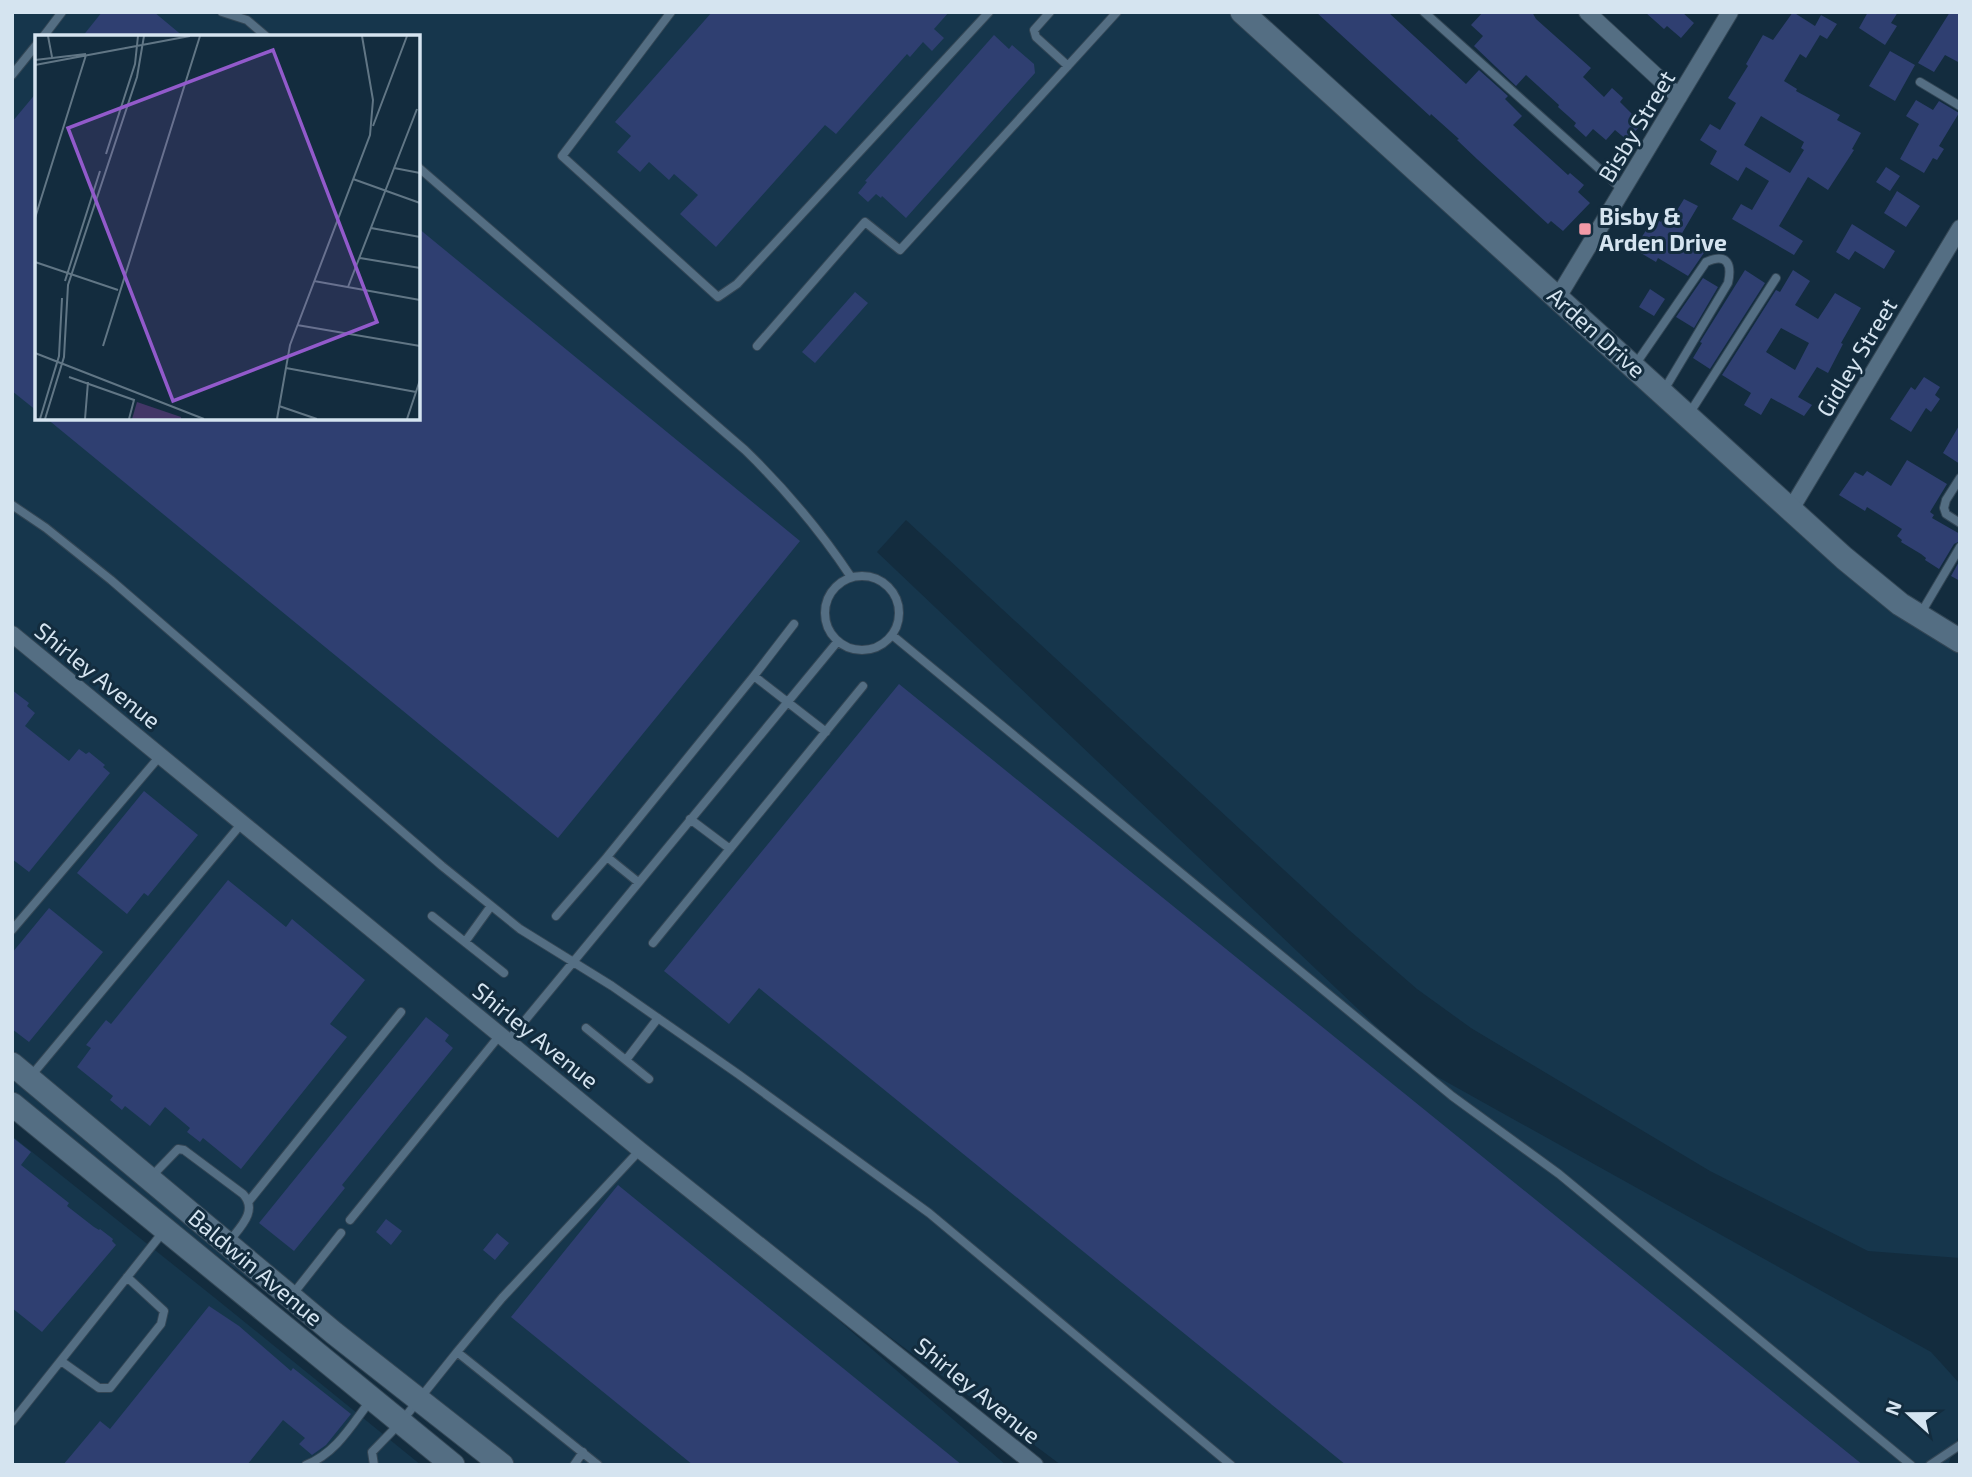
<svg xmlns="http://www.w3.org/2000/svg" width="1972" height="1477" font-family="'Exo 2',sans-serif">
  <rect width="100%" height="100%" fill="#132c3e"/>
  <path fill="#16364c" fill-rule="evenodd" d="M12,12H1239L1844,558L1960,641V1258L1868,1251L1710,1171L1471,1028L1417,989L1349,930L906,520L877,552L1418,1066L1931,1352L1960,1384V1432L1948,1465H1061L652,1159L1006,1465H498L12,1103ZM37,37H418V418H37Z
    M12,1136L215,1298L421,1465H12Z"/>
  <path fill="#2f3f71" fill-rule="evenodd" d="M102,12H154L184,37H82Z
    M712,12H949L934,29L944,38L932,51L923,42L910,57L907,54L836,134L825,125L716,247L680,214L698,195L674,174L669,180L649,162L640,172L617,152L631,136L615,122Z
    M1316,12H1388L1466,84L1479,70L1508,96L1505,99L1522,116L1513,125L1568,175L1570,173L1584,185L1578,192L1590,203L1563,231L1551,221L1548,224L1477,159L1457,140L1459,139L1431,114L1430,116Z
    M1483,12H1532L1536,19L1591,68L1583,77L1604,97L1612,88L1623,98L1620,102L1642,124L1627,140L1615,130L1606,140L1593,129L1586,137L1574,126L1576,123L1558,107L1559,105L1526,75L1516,86L1474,46L1483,36L1471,25Z
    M1645,12H1682L1694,23L1681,38L1667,26L1664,29Z
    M1793,12L1815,26L1821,15L1837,24L1827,39L1820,35L1806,58L1800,54L1784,81L1797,89L1796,91L1840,115L1837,120L1861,133L1852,149L1854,150L1828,190L1808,177L1779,226L1803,241L1794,255L1732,219L1741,204L1752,210L1769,181L1746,167L1738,181L1710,164L1717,151L1700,140L1710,124L1720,130L1736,103L1728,98L1748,66L1746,64L1763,35L1773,40ZM1761,116L1804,142L1801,148L1804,150L1790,173L1744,145Z
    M1868,12H1898L1891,23L1897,26L1885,45L1859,28Z
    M1950,12H1960V63L1945,55L1934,72L1918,63Z
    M994,35L1009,49L1012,45L1034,64L1035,73L906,218L882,196L881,198L876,194L868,202L858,193L867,182L865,181Z
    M1890,51L1915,65L1895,101L1869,86Z
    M37,92V411L12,391V122Z
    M1916,100L1933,110L1939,101L1959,113L1939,146L1944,149L1937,160L1933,158L1924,173L1900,159L1919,124L1906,116Z
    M1886,167L1900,176L1890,191L1876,182Z
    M1897,191L1920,206L1906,227L1884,213Z
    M1684,199L1698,206L1681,235L1706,250L1688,276L1658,258L1656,262L1634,249L1654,218L1661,222L1664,217L1671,220Z
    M1852,224L1895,251L1884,269L1855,251L1849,260L1836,252Z
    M418,228L800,541L558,838L46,418H418Z
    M1745,270L1765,283L1710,369L1693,358L1702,343L1700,342Z
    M1793,270L1810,281L1795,305L1818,319L1835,293L1861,308L1841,343L1843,344L1828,373L1817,367L1798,397L1812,405L1804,416L1771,398L1761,415L1744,405L1751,393L1722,375L1776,290L1780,292ZM1781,328L1809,343L1795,370L1766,352Z
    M1703,278L1718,287L1694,328L1676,317Z
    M1650,289L1665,299L1654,316L1639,307Z
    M855,292L868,303L815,363L802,352Z
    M1924,377L1940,387L1935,395L1940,399L1931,412L1926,408L1911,432L1890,419L1911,387L1915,390Z
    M1960,424V464L1943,453Z
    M1907,460L1947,484L1930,512L1934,515L1932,518L1960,534V541L1954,544L1939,569L1925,560L1926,558L1921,554L1901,542L1902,540L1897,536L1902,529L1867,507L1865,511L1839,495L1855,472L1863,476L1867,471L1891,486Z
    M1960,560V581L1951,576Z
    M899,684L1863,1465H1346L759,988L729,1024L664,971Z
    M12,690L29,703L27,706L35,713L25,726L69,761L79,749L86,754L89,752L105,765L103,767L110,773L29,872L12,859Z
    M144,791L198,835L148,896L144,893L127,914L77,873Z
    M228,880L286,927L292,919L365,980L330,1024L347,1037L241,1169L203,1138L200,1142L187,1132L190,1128L165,1107L150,1126L125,1106L122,1110L110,1100L113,1096L77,1067L91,1048L86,1045L106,1020L111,1024Z
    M49,908L103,952L29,1042L12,1029V953Z
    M426,1017L449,1035L445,1041L453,1048L342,1185L345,1188L294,1251L259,1223Z
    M12,1137L31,1152L21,1165L69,1203L67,1206L94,1227L99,1230L100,1229L113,1239L112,1241L116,1245L42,1332L12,1308Z
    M618,1185L962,1465H693L511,1317Z
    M386,1219L402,1231L391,1245L376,1232Z
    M497,1233L509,1243L495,1260L483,1250Z
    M209,1306L239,1326L291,1371L293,1368L351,1414L326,1445L312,1455L299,1444L305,1438L283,1420L247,1465H63L100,1421L110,1429Z"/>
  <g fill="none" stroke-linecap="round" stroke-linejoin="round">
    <g stroke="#334655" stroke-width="10">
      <path id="lane" d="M222,12L247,20L267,37
        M671,12L562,156L718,297L737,284L989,12
        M1050,12L1034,30L1036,37L1068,66
        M1424,12L1624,191
        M43,37L62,12
        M12,75L37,44
        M1920,82L1960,106
        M418,167L745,450C785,489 820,530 851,577
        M757,346L865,222L900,250L1117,12
        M1635,365L1706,262C1728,252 1732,265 1728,283L1664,390
        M1689,414L1776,278
        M1960,478L1946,500L1944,508L1946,514L1960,523
        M12,505L46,528L111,580L442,866L520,929L612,986L738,1074L929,1213L1231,1465
        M825 613a37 37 0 1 1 74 0a37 37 0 1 1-74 0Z
        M1921,613L1960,547
        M892,635L1452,1096L1559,1174L1911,1465
        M754,676L794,624
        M690,819L730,849
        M638,882L607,857L754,676L826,732
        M432,916L504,973
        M556,916L607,857
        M12,930L160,756
        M465,942L491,906
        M653,943L863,686
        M586,1028L649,1079
        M508,1041L838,641
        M626,1060L658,1018
        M31,1076L242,823
        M150,1178L178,1149L184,1150L243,1194C259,1211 239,1228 228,1243
        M249,1201L401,1012
        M350,1220L500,1035
        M293,1294L341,1233
        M457,1352L502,1298L640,1150
        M61,1361L99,1388H110L161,1324L164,1311L127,1277
        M12,1422L163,1232
        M306,1465C336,1453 351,1426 370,1401
        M374,1465L372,1452L401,1422L457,1352L598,1465
        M574,1465L583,1452
        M1930,1465L1960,1445"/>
    </g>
    <g stroke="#334655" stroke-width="18">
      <path id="street" d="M1587,12L1679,97
        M1558,297L1730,12
        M1791,509L1960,228
        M12,634L640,1150L1035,1465"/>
    </g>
    <g stroke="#334655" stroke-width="25">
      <path id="secondary" d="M1242,12L1844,558L1900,604L1960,641
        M12,1064L334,1333L502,1465
        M12,1104L453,1465"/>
    </g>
    <use href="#lane" stroke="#546e83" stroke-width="8"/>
    <use href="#street" stroke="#546e83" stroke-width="16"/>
    <use href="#secondary" stroke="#546e83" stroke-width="23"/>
  </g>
  <rect fill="#f39aa7" stroke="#132c3e" stroke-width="2.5" x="1578" y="222" width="14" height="14" rx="3.5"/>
  <g text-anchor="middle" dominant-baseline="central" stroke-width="6" stroke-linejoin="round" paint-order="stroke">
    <g font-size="23" fill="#d5e4f0" stroke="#132c3e">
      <text transform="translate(1636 126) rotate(-59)">Bisby Street</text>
      <text transform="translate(1597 332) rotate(42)">Arden Drive</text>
      <text transform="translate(1856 357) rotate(-59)">Gidley Street</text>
      <text transform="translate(98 675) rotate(39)">Shirley Avenue</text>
      <text transform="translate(536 1035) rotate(39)">Shirley Avenue</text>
      <text transform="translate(256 1267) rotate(40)">Baldwin Avenue</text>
      <text transform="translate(978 1390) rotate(39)">Shirley Avenue</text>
    </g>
    <g font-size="23" font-weight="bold" fill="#d5e4f0" stroke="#132c3e" text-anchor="start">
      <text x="1599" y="216">Bisby &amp;<tspan x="1599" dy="26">Arden Drive</tspan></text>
    </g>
  </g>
  <g transform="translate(35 35)">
    <rect width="385" height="385" fill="#132c3e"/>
    <path d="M102,367L146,382V384H97Z" fill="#433667"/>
    <path fill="none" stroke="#617685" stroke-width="2" d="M13,1L17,22M0,25L51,19M0,30L155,1M338,91L372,1M71,119L100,29L103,1M359,133L385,138M318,144L385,168M0,183L51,20M336,193L385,202M325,223L385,233M0,227L83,255M30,246L65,136M279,246L385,265M313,252L382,74M262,290L385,311M68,311L165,1M0,318L169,384M251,333L381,357M34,342L99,365L94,384M244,371L282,384M5,384L24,321L27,263M10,384L29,322L33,250L102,42L109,1M50,384L53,347M242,384L255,310L335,100L338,65L327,1M372,384L385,345"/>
    <path fill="#925acb" fill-opacity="0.15" stroke="#925acb" stroke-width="3.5" d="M238,15L342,287L138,366L33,93Z"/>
    <rect width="385" height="385" fill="none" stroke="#d5e4f0" stroke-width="3.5"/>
  </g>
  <rect width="1972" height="1477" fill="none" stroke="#d5e4f0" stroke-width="28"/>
  <g transform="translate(1909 1414) rotate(291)" stroke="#132c3e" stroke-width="5" paint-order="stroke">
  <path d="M0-5L12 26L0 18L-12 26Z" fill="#d5e4f0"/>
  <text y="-10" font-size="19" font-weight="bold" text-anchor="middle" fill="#d5e4f0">N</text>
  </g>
</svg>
